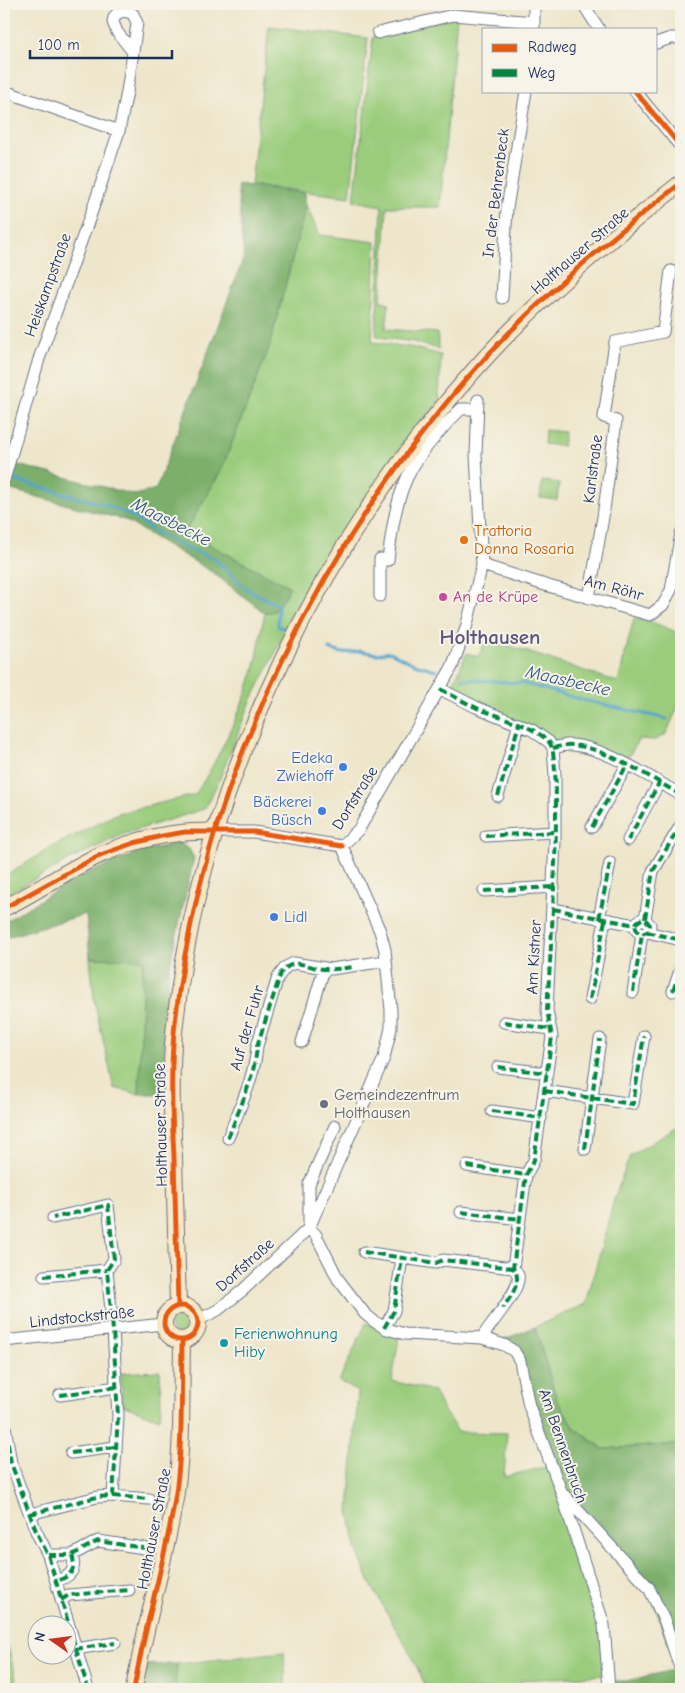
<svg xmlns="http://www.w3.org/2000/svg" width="685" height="1693" font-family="'Comic Neue',sans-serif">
  <rect width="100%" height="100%" fill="#f7f3e8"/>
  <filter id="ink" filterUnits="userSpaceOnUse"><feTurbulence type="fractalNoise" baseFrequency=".02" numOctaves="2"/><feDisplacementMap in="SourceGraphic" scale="10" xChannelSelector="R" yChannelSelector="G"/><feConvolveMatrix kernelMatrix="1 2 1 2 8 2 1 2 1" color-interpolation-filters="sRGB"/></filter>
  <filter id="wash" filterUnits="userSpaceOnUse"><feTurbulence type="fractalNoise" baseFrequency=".0096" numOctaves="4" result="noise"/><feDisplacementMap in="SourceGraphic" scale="20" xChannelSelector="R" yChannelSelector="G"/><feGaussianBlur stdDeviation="1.12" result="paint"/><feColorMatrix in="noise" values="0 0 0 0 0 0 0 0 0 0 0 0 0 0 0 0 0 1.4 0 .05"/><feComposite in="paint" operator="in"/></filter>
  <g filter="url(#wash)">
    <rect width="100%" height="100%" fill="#eee6cb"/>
    <path fill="#9acc7b" stroke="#5a7e6c" d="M457,17L440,207H387L381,301L389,303L386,329L437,333L439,349L414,342L379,337L376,335L382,206L354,201L373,37Z
      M269,26L368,38L350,197L251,185Z
      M306,206L320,235L376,242L372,342L410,347L441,355L439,401L350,522L328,557L292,620L251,701L217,785L204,809L124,834L73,858L4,896V877L52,847L118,813L195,795C219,758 243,708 255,666C260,648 260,630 265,613L275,611L290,587L185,532L221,471L269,348Z
      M545,430L564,432L563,446L544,444Z
      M542,481L559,483L557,500L540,498Z
      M634,618L652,622L681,634V700L666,734L656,740L639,739L626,761L554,741L451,688L467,653L479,657L486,638L618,682Z
      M90,958H143L139,1094L114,1088L94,1000Z
      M681,1125V1444L604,1449L575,1428L557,1401L535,1327L586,1304L615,1196L630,1156Z
      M170 1324a10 10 0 1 1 20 0a10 10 0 1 1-20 0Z
      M366,1323L399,1337L392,1381L434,1391L442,1408L458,1432L507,1433L504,1477L549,1466L601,1626L605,1675L521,1680L522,1689H427L412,1657L370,1583L356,1548L349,1511L358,1392L339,1381Z
      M160,1371L161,1407L159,1419L122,1405L121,1373Z
      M4,1632L19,1689H4Z
      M284,1652L286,1689H175L177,1664Z"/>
    <path fill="#7bb06b" stroke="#4b7064" d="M237,184L305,193L306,206L269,348L221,471L185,532L290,587L275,611L265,613L212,572L125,520L8,489L14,464L135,495L156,489L244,257Z
      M179,843L189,849L194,858L169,968L162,1094H139L143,959L90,958L86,914L4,938V922L78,877L142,851Z
      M535,1327L557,1400L575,1428L603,1449L681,1444V1689H612L611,1681H626L677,1669L645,1577L566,1491L532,1405L522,1358L502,1340Z
      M177,1664L175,1689H139L143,1665Z"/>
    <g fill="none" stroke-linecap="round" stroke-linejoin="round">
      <path stroke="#52a4cd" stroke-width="3" d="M11,479L109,506L134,517L154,531L186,548L215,559L245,588L278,605V626L285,629
        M329,649L342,653L361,651L376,654L390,652L414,664L436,670
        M462,679L522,683L583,700L667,719"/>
    </g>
  </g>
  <g filter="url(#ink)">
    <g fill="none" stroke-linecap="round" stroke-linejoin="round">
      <g stroke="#656f84" stroke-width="13">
        <path id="street" d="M583,4L599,29
          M534,27V4
          M378,33L453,15L534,22
          M656,43L671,38H681
          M4,91L119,131
          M635,91L681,147
          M502,298L507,208L526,91
          M4,480L39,359L92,211L119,131L127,92L133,52L137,23L133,14C126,10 119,10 114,17L113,22L117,32L133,52
          M482,565L545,585L650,615L663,605L671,590L681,533
          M380,596V559L388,560C392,529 396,496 412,468C425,446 443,427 461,409H477
          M589,598L603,517L616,421L604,417L615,342L663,332L671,271
          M440,689L476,707L532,730L549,742L553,748L555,775V841L547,1010L552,1037L534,1160L526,1175L513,1268C515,1270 517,1272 518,1275C522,1290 489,1324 482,1338
          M553,748C559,747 566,744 572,745C604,747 653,779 681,795
          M498,796L519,724
          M592,827L627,765
          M215,832H254L342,846
          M486,836L555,832
          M628,840L659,783
          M342,846L359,829L452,667L466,628L482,565L476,455L478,400
          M484,891L554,887
          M553,909L635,925L637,931L642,934L649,931L650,925L646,920L642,919L637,922L635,925
          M599,919L610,863
          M645,919L653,871L681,825
          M647,932L681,940
          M673,991L681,968
          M633,992L642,934
          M590,999L605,920
          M504,1022L550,1029
          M302,1042L324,969
          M498,1067L547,1073
          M545,1091L633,1104L644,1036
          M492,1111L541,1118
          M335,1126L309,1184V1228L316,1235L338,1279L365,1314L375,1322L387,1329L405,1334L482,1338L504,1345L514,1351L520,1361L529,1406L561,1491L604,1625L609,1689
          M228,1138C239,1109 255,1077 257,1046L278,977L286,967L294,963L331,969L386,961
          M585,1149L600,1039
          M467,1166L526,1175
          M461,1212L520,1219
          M364,1252L436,1263L443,1260L513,1268
          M44,1276L107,1270
          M198,1320L218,1310L243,1290L309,1228L384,1058L391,1028V1010L385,950L380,931L342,846
          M384,1328L394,1311L402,1258
          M4,1341L163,1324
          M60,1395L117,1387
          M4,1420L11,1463L36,1531L48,1555L88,1689
          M71,1453L115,1447
          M564,1495L649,1588L665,1622L681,1671
          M113,1496L149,1499
          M30,1514L97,1497L113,1496L118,1416L113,1330L107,1270L114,1259L108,1205L53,1218
          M48,1555H72C77,1570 70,1577 56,1581
          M72,1555L98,1541L144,1548
          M61,1600L69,1595L129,1590
          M75,1649L115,1643"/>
      </g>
      <g stroke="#656f84" stroke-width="18">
        <path id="secondary" d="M4,908C37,892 68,869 102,854C137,839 176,830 215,832
          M164 1323a17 17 0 1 1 34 0a17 17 0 1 1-34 0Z
          M178,1306C177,1256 175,1206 174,1157C172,1115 170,1074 174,1033C199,782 328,523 501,341C557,283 618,232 681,183
          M134,1689C145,1623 166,1559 176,1492C183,1442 181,1392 182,1341"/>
      </g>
      <use href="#street" stroke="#fff" stroke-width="11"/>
      <use href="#secondary" stroke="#f9e7c3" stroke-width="16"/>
      <path stroke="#00873e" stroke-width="4" stroke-dasharray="8 4" stroke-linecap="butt" d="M440,689C452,695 464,702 477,708C499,717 533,725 549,742C565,758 549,975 547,1010L552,1037L534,1160L526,1175L513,1268C524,1281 510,1297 503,1308
        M553,748C559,747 566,744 572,745C604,747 653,779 681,795
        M498,796L519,724
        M592,827L627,765
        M486,836L555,832
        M628,840L659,783
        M484,891L554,887
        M553,909L635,925L637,931L642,934L649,931L650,925L646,920L642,919L637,922L635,925
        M599,919L610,863
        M645,919L653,871L681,825
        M647,932L681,940
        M673,991L681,968
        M633,992L642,934
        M590,999L605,920
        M504,1022L550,1029
        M498,1067L547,1073
        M545,1091L633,1104L644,1036
        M492,1111L541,1118
        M228,1138C239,1109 255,1077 257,1046L281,973C295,955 308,969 326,969C336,970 345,968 354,967
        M585,1149L600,1039
        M467,1166L526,1175
        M461,1212L520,1219
        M364,1252L436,1263L443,1260L513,1268
        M44,1276L107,1270
        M384,1328L394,1311L402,1258
        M60,1395L117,1387
        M4,1420L11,1463L36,1531L48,1555L88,1689
        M71,1453L115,1447
        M113,1496L149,1499
        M30,1514L97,1497L113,1496L118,1416L113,1330L107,1270L114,1259L108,1205L53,1218
        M48,1555H72C77,1570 70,1577 56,1581
        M72,1555L98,1541L144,1548
        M61,1600L69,1595L129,1590
        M75,1649L115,1643"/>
      <g stroke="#f7f3e8" stroke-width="8">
        <path id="cycleway" d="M635,91L681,147
          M4,908L100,855L134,843L162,836L185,832H254L342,846
          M164 1323a17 17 0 1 1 34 0a17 17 0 1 1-34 0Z
          M178,1306C177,1256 175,1206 174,1157C172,1115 170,1074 174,1033C199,782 328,523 501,341C557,283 618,232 681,183
          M134,1689C145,1623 166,1559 176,1492C183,1442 181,1392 182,1341"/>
      </g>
      <use href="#cycleway" stroke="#e8590c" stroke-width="5"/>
    </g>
  </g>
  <circle fill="#e8710a" stroke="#f7f3e8" stroke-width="2" cx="464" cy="540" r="5"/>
  <circle fill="#d1479c" stroke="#f7f3e8" stroke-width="2" cx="443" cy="597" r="5"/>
  <g fill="#3f7fe0" stroke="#f7f3e8" stroke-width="2">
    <circle cx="343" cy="767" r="5"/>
    <circle cx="322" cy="811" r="5"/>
    <circle cx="274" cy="917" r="5"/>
  </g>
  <circle fill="#6b7280" stroke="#f7f3e8" stroke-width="2" cx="324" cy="1104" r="5"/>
  <circle fill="#0f9aa8" stroke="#f7f3e8" stroke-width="2" cx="224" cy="1343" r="5"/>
  <g text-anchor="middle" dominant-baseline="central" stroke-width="4" stroke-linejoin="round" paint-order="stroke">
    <g font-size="16" fill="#1b2f5e" stroke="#f7f3e8">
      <text transform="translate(496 193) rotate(-83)">In der Behrenbeck</text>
      <text transform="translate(580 251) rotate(-41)">Holthauser Straße</text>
      <text transform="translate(48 285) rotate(-70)">Heiskampstraße</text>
      <text transform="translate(593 469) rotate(-83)">Karlstraße</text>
      <text transform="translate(614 588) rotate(15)">Am Röhr</text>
      <text transform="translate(355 798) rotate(-58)">Dorfstraße</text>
      <text transform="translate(534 957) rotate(-87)">Am Kistner</text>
      <text transform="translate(247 1028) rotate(-74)">Auf der Fuhr</text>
      <text transform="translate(161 1125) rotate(-91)">Holthauser Straße</text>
      <text transform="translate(245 1265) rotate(-42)">Dorfstraße</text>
      <text transform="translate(82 1317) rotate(-6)">Lindstockstraße</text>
      <text transform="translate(563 1446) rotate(71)">Am Bennenbruch</text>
      <text transform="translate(154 1529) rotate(-79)">Holthauser Straße</text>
    </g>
    <g font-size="16" fill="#c56008" stroke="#f7f3e8" text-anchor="start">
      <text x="474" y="531">Trattoria<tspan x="474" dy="18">Donna Rosaria</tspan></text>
    </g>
    <g font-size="16" fill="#b23c85" stroke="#f7f3e8" text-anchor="start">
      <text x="453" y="597">An de Krüpe</text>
    </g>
    <g font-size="16" fill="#366cbe" stroke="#f7f3e8" text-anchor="end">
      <text x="333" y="758">Edeka<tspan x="333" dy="18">Zwiehoff</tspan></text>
      <text x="312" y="802">Bäckerei<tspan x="312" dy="18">Büsch</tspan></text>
      <text x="284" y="917" text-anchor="start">Lidl</text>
    </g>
    <g font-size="16" fill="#5b616d" stroke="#f7f3e8" text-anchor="start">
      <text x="334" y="1095">Gemeindezentrum<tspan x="334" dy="18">Holthausen</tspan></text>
    </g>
    <g font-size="16" fill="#0d838f" stroke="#f7f3e8" text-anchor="start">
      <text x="234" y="1334">Ferienwohnung<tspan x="234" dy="18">Hiby</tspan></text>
    </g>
    <g font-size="18" font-style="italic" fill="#2e5885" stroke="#f7f3e8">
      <text transform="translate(171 522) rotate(27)">Maasbecke</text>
      <text transform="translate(568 681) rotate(13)">Maasbecke</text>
    </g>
    <g font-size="21" font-weight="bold" fill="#5b5680" stroke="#f7f3e8">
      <text x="490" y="637">Holthausen</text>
    </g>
  </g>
  <rect width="685" height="1693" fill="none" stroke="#f7f3e8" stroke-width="20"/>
  <rect x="482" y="28" width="175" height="65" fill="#f7f3e8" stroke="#9fa5b1"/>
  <rect x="492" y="44" width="25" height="8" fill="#e8590c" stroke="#9fa5b1"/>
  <text x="528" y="52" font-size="15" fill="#1b2f5e">Radweg</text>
  <rect x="492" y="69" width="25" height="8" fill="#00873e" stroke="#9fa5b1"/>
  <text x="528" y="78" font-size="15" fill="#1b2f5e">Weg</text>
  <g transform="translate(52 1640) rotate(284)"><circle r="24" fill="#f7f3e8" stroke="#9fa5b1"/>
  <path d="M0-4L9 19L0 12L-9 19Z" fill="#c8321e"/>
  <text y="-8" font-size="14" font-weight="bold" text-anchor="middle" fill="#1b2f5e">N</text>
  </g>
  <path d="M30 50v8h142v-8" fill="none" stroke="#1b2f5e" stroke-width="2.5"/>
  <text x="38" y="50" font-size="15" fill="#1b2f5e" stroke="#f7f3e8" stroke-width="4" paint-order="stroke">100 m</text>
</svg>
